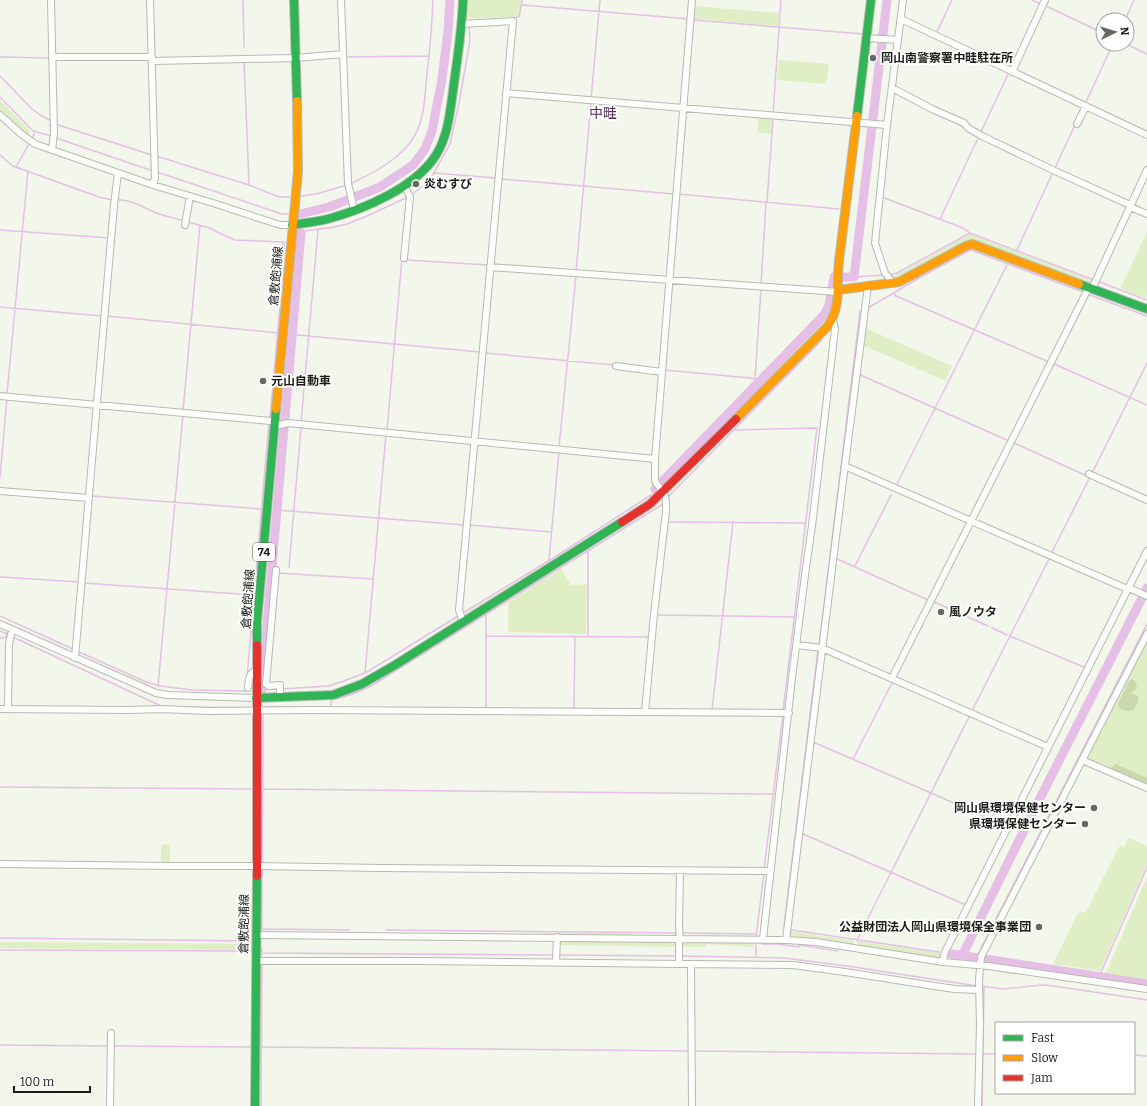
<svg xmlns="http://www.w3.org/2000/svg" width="1147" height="1106" font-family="Bitter,'Noto Sans JP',serif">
  <rect width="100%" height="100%" fill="#f2f6eb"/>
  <path fill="#e0eec6" d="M465,0H521L518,16L511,17L464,19Z
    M693,6L779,13L778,26L692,19Z
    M779,60L829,64L827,81L826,82L825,84L777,80Z
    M0,100L30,131V138L0,111Z
    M761,116L772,117L771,134L757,132L759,118Z
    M1147,232V294L1145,298L1122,289L1121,287Z
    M970,234L1093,281L1091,285L975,242L893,281L890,277L898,274Z
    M833,293L835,295L831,314L827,321L820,330L744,407H739L823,319L830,308Z
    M865,328L952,366L946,380H944L862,345Z
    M600,530L601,533L468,616L463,615Z
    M561,569L572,585L587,584L586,634L508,632V611L509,602Z
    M1147,640V786L1085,759Z
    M1129,838L1147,846V864L1100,971L1053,964L1078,913L1086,912L1120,845L1124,847Z
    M170,844V864H161V845Z
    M1147,877V981L1105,975Z
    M789,931L854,941V945H852L790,938L789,936Z
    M540,933H632L631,936L542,935L540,934Z
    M559,940L675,941L677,942L678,947L558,945Z
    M682,941L754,942V944L752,947L706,944L705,947H681V943Z
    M857,941L943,953L940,958L937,959L858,946Z
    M0,942L249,944V949L245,950L0,948Z"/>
  <path fill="#c9d9ac" d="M1132,679L1135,681L1137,688L1131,693L1138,696V701L1134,710C1127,711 1123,712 1118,707V704L1129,681Z
    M1116,764L1147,778V786L1113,770L1112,767Z"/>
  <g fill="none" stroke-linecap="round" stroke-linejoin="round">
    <path stroke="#e5bfe5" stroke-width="1.5" d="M243,0L244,47
      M1032,0L1041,4
      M522,5L689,19
      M1046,6L1103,33
      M512,18L519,17L522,0
      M904,18L906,0
      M693,20L863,34
      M1125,20L1134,0
      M469,21L483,20
      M936,34L952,0
      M1126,44L1147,54
      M0,57L50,58
      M345,57L429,56
      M244,60L249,184
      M1010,69L1014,60
      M0,76L32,109L39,114L51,121
      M895,88L903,22
      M894,93L903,97
      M0,97L33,131L51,136
      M591,99L600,0
      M1085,104L1113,44
      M773,114L781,0
      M55,124L152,155
      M50,126L51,122
      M889,131L890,121
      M981,132L1009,72
      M56,138L153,171
      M32,139L35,131
      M41,149L66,158
      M0,155L13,166L99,197L112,200
      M156,156L249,185L279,197H290
      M16,167L30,142
      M1055,168L1075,125
      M157,172L282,214H288
      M434,173L496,178
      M501,179L674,194
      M350,184C373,173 403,158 415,135C425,117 425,93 427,73C430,49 432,24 433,0
      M678,194L839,209
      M411,195L427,183L431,178L450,144L459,103L468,52L470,41L469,25
      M301,196L316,194L347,185
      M882,197L963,228L970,233
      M117,200C133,199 145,209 159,214C168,217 176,219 185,221
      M767,202L773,118
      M1133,204L1147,211
      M302,213V220
      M940,219L979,136
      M188,222L210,228L223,235L235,240L285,242
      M0,230L110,238
      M301,233L304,231L335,227L347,224L367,216L408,197
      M1017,250L1053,172
      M406,260L488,265
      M576,272L591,102
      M889,275L897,273L970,233L1094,280
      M854,277L884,275
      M1097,281L1147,300
      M761,285L766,203
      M894,293L896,296L1049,362
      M1087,294L1147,316
      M0,307L102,316
      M868,308L919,278L971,250L1083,292
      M107,316L278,333
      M287,334L480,352
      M485,353L614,365
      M1052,363L1147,405
      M664,370L750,378L755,379L759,383
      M858,374L1009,441
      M755,379L761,289
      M7,394L28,171
      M183,411L200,225
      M270,419L285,249L284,245L282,242
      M301,422L318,230
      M387,430L402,258
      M734,430L817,428L783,711
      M1012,442L1087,476
      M559,447L576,276
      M1092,473L1147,363
      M652,475L653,487
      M0,477L7,398
      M897,484L1008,263
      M92,496L261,509
      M668,497L822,340
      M277,510L465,525
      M668,522L806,523
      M470,525L551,532
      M1051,554L1090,477
      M835,558L928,600
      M549,560L559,451
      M855,566L891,495
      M289,567L301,427
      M277,573L373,579
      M0,577L80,582
      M84,583L253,595
      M263,596L269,597
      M932,601L988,626
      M463,613L558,555L651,495
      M656,615L794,617
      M0,616L73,649
      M992,628L1007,635
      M0,631L10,635
      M486,636L650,637
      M588,636V550
      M1010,636L1086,668
      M13,637L161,706H164
      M0,638L7,637V634
      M819,646L860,311L863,310
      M77,651L146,682L160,686L193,690L245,691
      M365,673L386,434
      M247,678L269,422
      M158,686L183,415
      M266,689H278
      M282,689L328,686L344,681L367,672L458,616
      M79,707H133
      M182,707L250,708
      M263,707H293
      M331,707V700C347,697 362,691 376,683L663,504
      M486,708V614
      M574,709L575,637
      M712,710L733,522
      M972,711L1050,557
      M813,742L931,793L970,715
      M853,759L893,681
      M0,787L251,789
      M262,789L773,794
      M803,834L966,905
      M262,864L263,712
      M764,870L783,715
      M786,927L784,926L818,650
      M262,929L350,930
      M789,929L792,930L939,952
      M262,930V868
      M386,930L678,933
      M683,933L756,934
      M756,937L764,873
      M0,938L251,941
      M857,940L931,793L1006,826
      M762,944H778L799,947V945L838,951
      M262,949V953L555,955
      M0,950L253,951
      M559,955L677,956
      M681,956L784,958L847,966L977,986
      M756,957V941
      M976,958L1147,624
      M1099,977L1147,867
      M981,986L1003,989L1042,985L1054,986L1147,1000
      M0,1045L108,1046
      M112,1046L250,1047
      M259,1047L689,1051
      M693,1051L975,1054
      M984,1054H996
      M1134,1055L1147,1056
      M261,1106L262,963
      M982,1106L984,987"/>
    <path stroke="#e5bfe5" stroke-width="9" d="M300,214L329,207L380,187L413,165L425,149L432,131L442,79L448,31L450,0
      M656,491L655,489L824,315L829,305L834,277H854L887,0
      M262,691L266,636L301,233
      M947,953L952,954L1147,984
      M962,956L1032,814L1147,588"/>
    <g stroke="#b6bab1" stroke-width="8">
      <path id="street" d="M51,0L54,134L52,150
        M150,0L155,178L153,185
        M341,0L348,183L354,210
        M901,19L1147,135
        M462,24L513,21L459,610L463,622
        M866,38L898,40
        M52,57H152
        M152,61L296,58L343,54
        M1012,72L1045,0
        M892,89L896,90L932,109L964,123L968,128L982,136L1055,171L1130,205
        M506,93L887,125
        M0,115L20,133L35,144L153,185L213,203L280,225H292
        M1077,124L1086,106
        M1130,207L1147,214
        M185,225L190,196
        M404,258L410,197L404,185
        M490,267L838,292
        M893,283L885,273L875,243L887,125L903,0
        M868,286L845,465L847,467L1125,588L1131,589L1147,596
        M1092,289L1147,170
        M616,366L662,372
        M0,396L271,421L280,425L288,423L655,459
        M1089,474L1147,500
        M0,491L89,498
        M276,570L266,684L269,686L280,685V697
        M0,624L156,693L168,695L256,698
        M797,645L822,648L1048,747
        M75,658L114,205L118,173
        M892,678L1089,287
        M248,688C249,681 248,673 256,671
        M0,709L129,710L162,709L208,711L313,710L789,713
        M8,709L9,644L12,629
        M645,712L654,614L666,511C666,502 667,495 660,488C658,485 656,484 655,480V459L692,0
        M1082,760L1147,788
        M0,864L171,866H252L382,868L771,871
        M680,871L679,927L680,939
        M256,935L786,940L816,942L943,962L988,966L1147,989
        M679,939V964H689L691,966V968L692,1106
        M763,939L792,678L805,575L812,526L835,329L833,319
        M786,940L845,465
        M256,961H423L679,964
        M943,962L944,954L1147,551
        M556,963L557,937
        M689,964L793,965L845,972L954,989L979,990
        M110,1106L111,1033
        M978,1106L980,1025L979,980L981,957L1147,634"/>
    </g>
    <g stroke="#b6bab1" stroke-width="10">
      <path id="fast" d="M294,0L297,101
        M857,116L871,0
        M292,225C304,223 316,222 328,219C364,209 415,188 436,155C448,136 450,112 453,91C457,60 462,31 463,0
        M1079,284L1147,309
        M257,645V622L276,409
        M256,698L333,695L362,684L395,665L622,522
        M255,1106L257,876"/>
    </g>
    <g stroke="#b6bab1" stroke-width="10">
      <path id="slow" d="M838,290L899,282L966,246L972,244L1079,284
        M276,409L298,171L297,101
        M736,419L828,326C842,305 836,285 839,261C845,213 851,165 857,116"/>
    </g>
    <g stroke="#b6bab1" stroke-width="10">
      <path id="jam" d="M622,522L650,504L736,419
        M257,645V876"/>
    </g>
    <use href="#street" stroke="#fdfefc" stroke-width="6"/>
    <use href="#fast" stroke="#30b455" stroke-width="8"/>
    <use href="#slow" stroke="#ff9f0a" stroke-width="8"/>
    <use href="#jam" stroke="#e5322d" stroke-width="8"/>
  </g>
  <g fill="#666961" stroke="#fff" stroke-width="1.5">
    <circle cx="873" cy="58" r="4"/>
    <circle cx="416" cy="184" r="4"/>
    <circle cx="263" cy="381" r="4"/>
    <circle cx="941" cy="612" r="4"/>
    <circle cx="1094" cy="808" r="4"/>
    <circle cx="1085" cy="824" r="4"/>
    <circle cx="1039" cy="927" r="4"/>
  </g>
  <g text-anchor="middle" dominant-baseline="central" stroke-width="4" stroke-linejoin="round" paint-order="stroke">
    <rect fill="#fff" stroke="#5f615c" stroke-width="1" x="253" y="543" width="22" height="18" rx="3"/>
    <g font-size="11" font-weight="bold" fill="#1b1d16">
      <text x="264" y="552">74</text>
    </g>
    <g font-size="12" font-weight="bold" fill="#1b1d16" stroke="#fff" text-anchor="start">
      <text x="881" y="58">岡山南警察署中畦駐在所</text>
      <text x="424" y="184">炎むすび</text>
      <text x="271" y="381">元山自動車</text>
      <text x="949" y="612">風ノウタ</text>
      <text x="1086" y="808" text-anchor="end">岡山県環境保健センター</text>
      <text x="1077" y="824" text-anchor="end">県環境保健センター</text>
      <text x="1031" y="927" text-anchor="end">公益財団法人岡山県環境保全事業団</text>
    </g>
    <g font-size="12" fill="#1b1d16" stroke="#fff">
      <text transform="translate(276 276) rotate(-85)">倉敷飽浦線</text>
      <text transform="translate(248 599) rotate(-86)">倉敷飽浦線</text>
      <text transform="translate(244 924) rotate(-89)">倉敷飽浦線</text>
    </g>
    <g font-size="14" fill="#57295c" stroke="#fff">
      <text x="603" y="113">中畦</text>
    </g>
  </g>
  <rect x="995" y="1022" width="140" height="72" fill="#ffffff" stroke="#a4a5a2"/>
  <rect x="1003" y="1035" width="20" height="6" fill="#30b455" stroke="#a4a5a2"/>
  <text x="1031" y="1042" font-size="12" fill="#1b1d16">Fast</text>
  <rect x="1003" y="1055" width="20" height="6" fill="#ff9f0a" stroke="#a4a5a2"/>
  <text x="1031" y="1062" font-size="12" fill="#1b1d16">Slow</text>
  <rect x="1003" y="1075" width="20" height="6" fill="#e5322d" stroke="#a4a5a2"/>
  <text x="1031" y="1082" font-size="12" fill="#1b1d16">Jam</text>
  <g transform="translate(1115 32) rotate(85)"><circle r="19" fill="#ffffff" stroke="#a4a5a2"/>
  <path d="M0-3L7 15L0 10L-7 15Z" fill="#666961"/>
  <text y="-6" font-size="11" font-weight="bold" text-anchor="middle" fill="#1b1d16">N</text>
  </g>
  <path d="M14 1086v6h76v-6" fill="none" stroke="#1b1d16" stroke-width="2"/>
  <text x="20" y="1086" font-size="12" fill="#1b1d16" stroke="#ffffff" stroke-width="3" paint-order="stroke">100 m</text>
</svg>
